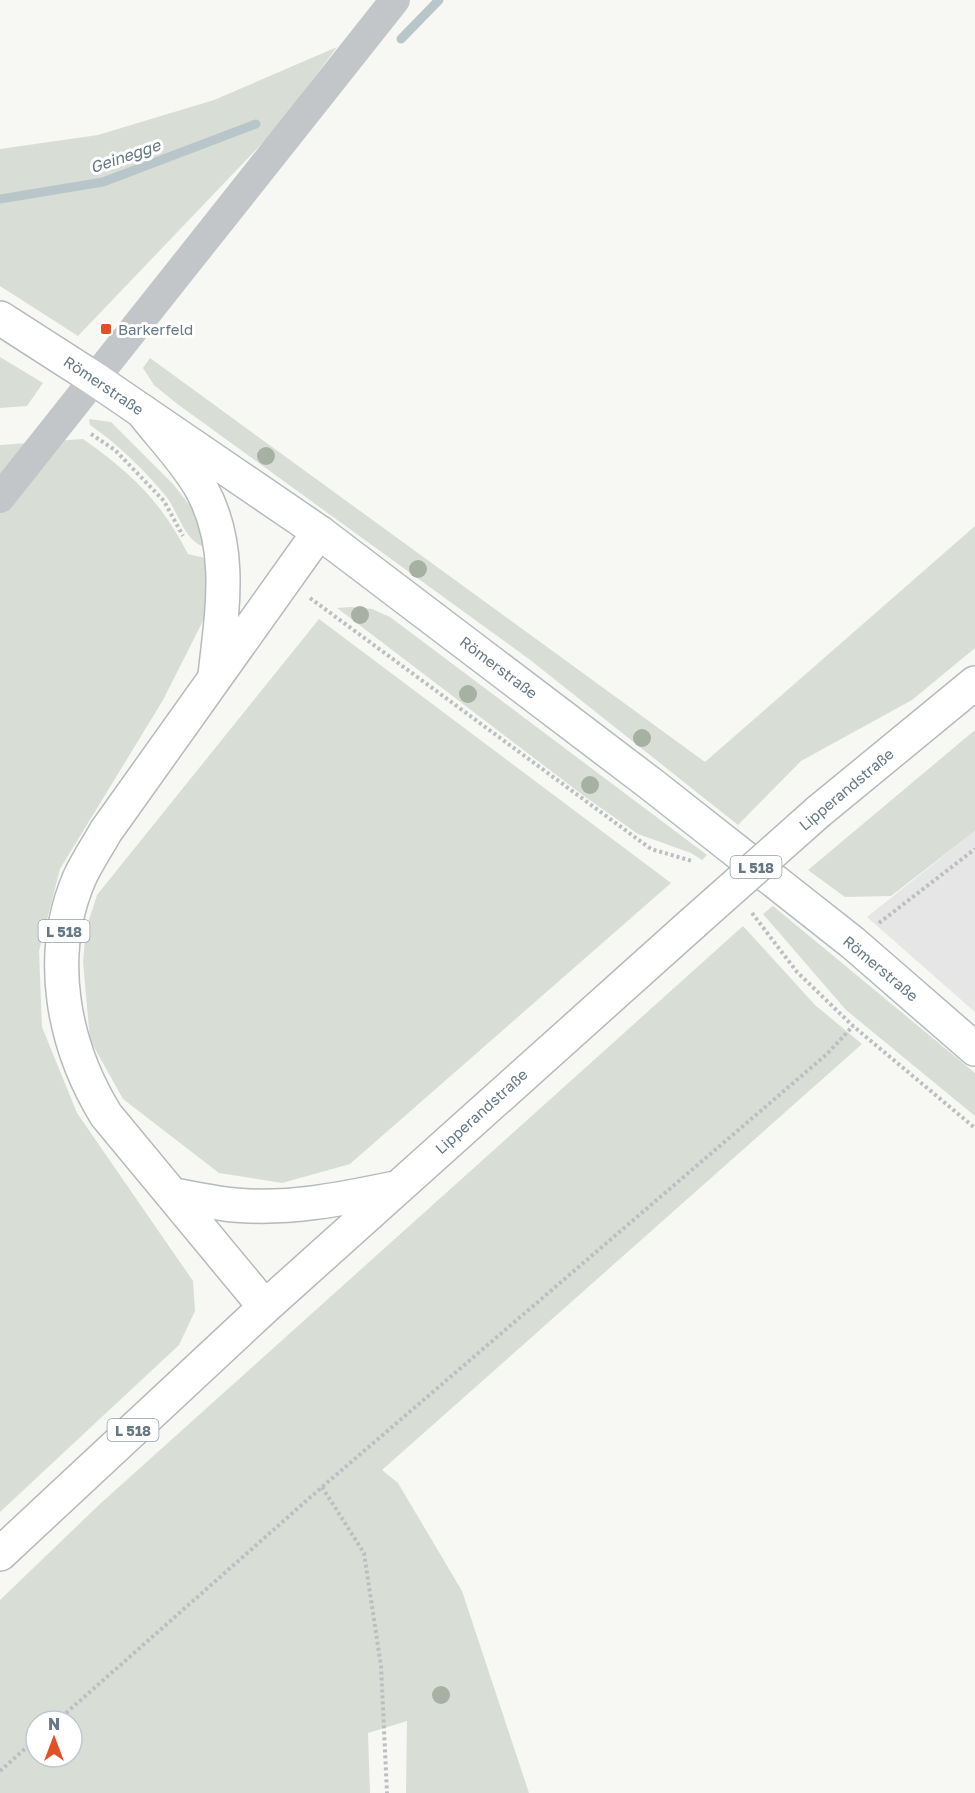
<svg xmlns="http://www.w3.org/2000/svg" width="975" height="1793" font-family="'Golos Text',sans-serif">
  <rect width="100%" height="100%" fill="#f7f7f4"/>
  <path fill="#e5e6e5" d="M975,831V1012L867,917Z"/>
  <path fill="#d8ded5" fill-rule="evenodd" d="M337,47L275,130L78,336L0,286V149L98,135L214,100Z
    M0,357L43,383L27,406L0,408Z
    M150,358L705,762L975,526V648L912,700L801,761L738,825L529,659L176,403L154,385L143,368Z
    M89,419L111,422L173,484L191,507L207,547C185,545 178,510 165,495C143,469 118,444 90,425Z
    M83,439C132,474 160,500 188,554L209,559L208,611L163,700L60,869L39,951L42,1027L77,1113L193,1281L195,1311L179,1345L0,1512V445Z
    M351,607L372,609L390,617L707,855L702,860L691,853L638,834L584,796L337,608Z
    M319,619L671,883L350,1164L282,1183L219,1173L123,1099L90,1040L83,962L86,929L97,895Z
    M975,730V831L891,896L845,897L808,870Z
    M773,906L975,1073V1116L846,1010L763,914Z
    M743,926L815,1005L862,1044L382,1470L398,1483L462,1591L529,1793H406L407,1721L368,1733L370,1793H0V1600L101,1503ZM36,1721H72V1757H36Z"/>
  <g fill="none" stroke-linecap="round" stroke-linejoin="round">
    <path stroke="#b8c5c9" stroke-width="9" d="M401,39L439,0
      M0,199L103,182L256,124"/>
    <g stroke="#b4babe" stroke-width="36">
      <path id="secondary" d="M0,318L95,379L319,532L651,784L853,943L975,1049"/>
    </g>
    <g stroke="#b5babd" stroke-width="36">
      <path id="primary" d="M142,411C161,436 186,461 201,488C234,547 222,612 215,675
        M818,812L975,683
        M174,1195C194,1199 214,1203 234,1205C289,1210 342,1199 395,1188
        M265,1307L106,1115C63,1045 46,957 79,879C86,863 97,847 106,831L319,532
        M0,1554L265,1307L693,923"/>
    </g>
    <path stroke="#bcbfc1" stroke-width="4" stroke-dasharray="3 3" stroke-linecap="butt" d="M91,434L115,450L164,501L183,536
      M310,598L651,849L692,861
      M752,913L797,972L853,1026L975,1128
      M879,923L975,849
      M322,1487L364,1553L381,1666L387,1793
      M57,1721L322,1487L827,1054L853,1026
      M0,1771L36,1739"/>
    <path stroke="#c2c6c9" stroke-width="30" d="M0,498L395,0"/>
    <use href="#secondary" stroke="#fff" stroke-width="33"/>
    <use href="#primary" stroke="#fff" stroke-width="33"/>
    <g stroke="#b5babd" stroke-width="36" stroke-linecap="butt">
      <path id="primary-bridge" d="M693,923L818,812"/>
    </g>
    <use href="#primary-bridge" stroke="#fff" stroke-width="33"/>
  </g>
  <g fill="#a7b1a3">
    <circle cx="266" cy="456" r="9"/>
    <circle cx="418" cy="569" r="9"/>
    <circle cx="360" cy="615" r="9"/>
    <circle cx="468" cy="694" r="9"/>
    <circle cx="642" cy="738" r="9"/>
    <circle cx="590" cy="785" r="9"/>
    <circle cx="441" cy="1695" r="9"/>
  </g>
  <rect fill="#e25028" stroke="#fff" stroke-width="2" x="100" y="323" width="12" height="12" rx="3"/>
  <g text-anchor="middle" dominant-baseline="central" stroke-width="6" stroke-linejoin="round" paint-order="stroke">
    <g fill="#fff" stroke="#94a0aa" stroke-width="1.5">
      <rect x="730.5" y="856" width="51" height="22" rx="4.5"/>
      <rect x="38.5" y="920" width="51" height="22" rx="4.5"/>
      <rect x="107.5" y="1419" width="51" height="22" rx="4.5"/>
    </g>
    <g font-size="14" font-weight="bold" fill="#667885">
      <text x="756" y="867">L 518</text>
      <text x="64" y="931">L 518</text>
      <text x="133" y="1430">L 518</text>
    </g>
    <g font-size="15" fill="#667885" stroke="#fff" text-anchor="start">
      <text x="118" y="329">Barkerfeld</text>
    </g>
    <g font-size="15" fill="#667885" stroke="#fff">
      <text transform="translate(104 385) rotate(34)">Römerstraße</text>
      <text transform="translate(499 667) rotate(37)">Römerstraße</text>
      <text transform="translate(846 789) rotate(-40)">Lipperandstraße</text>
      <text transform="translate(881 968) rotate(40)">Römerstraße</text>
      <text transform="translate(481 1111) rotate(-42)">Lipperandstraße</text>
    </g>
    <g font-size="16" font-style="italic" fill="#627981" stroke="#fff">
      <text transform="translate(125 156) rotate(-19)">Geinegge</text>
    </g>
  </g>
  <g transform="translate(54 1739)"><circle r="28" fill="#ffffff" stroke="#c2c9ce" stroke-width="1.5"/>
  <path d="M0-4.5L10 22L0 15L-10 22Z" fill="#e25028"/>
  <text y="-9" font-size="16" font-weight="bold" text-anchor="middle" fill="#667885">N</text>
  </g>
</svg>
